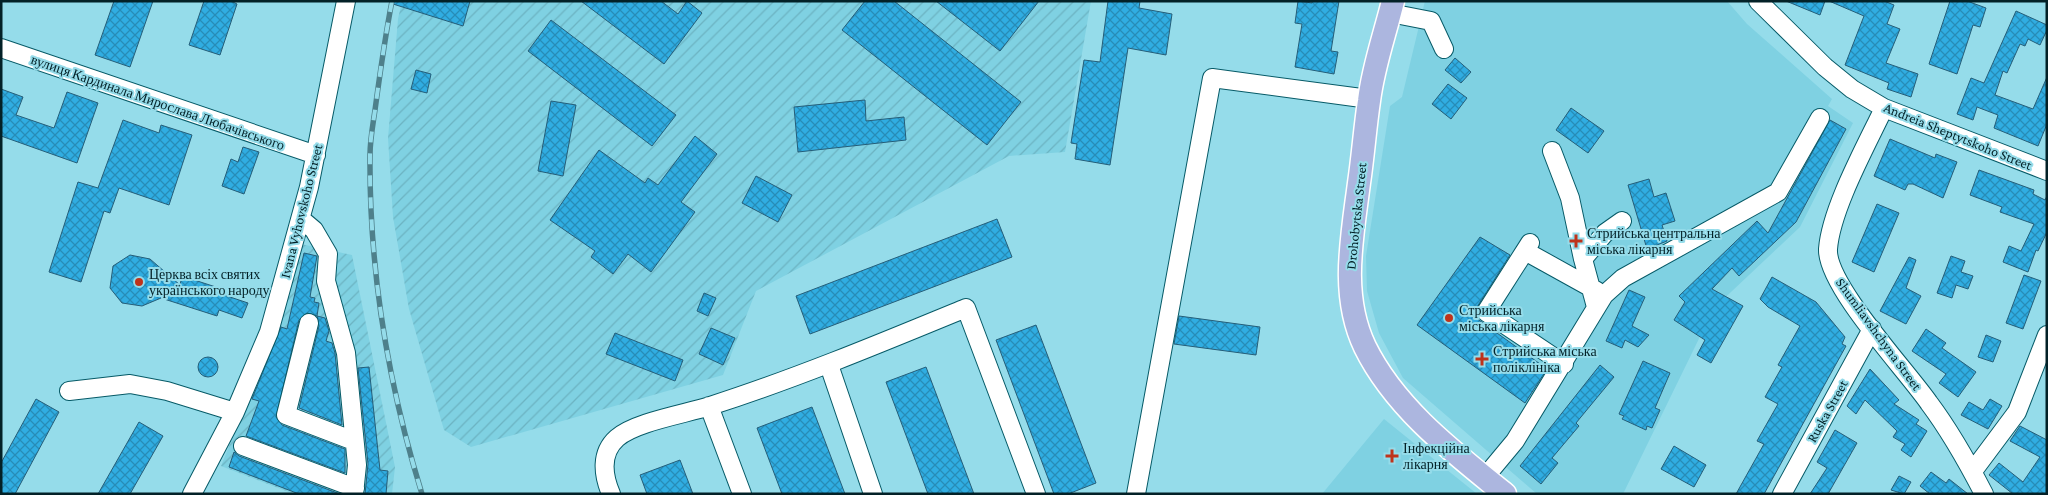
<svg xmlns="http://www.w3.org/2000/svg" width="2048" height="495" font-family="'Crimson Pro',serif">
  <defs>
    <pattern id="industrial-furrows" width="10" height="10" patternUnits="userSpaceOnUse" patternTransform="scale(1.25)"><rect width="10" height="10" fill="#7fd1e2"/><path d="M-1 1l2-2M0 10L10 0M9 11l2-2" fill="none" stroke="#6cb3c2"/></pattern>
    <pattern id="building-cross-hatch" width="8" height="8" patternUnits="userSpaceOnUse" patternTransform="scale(1.25)"><rect width="8" height="8" fill="#30ade2"/><path d="M0 0l8 8M0 8l8-8" fill="none" stroke="#278cb7"/></pattern>
  </defs>
  <rect width="100%" height="100%" fill="#95dcea"/>
  <path fill="#7fd1e2" d="M1425,1H1727L1747,24L1832,99L1828,106L1853,123L1800,227L1714,308L1623,494H1537L1403,378L1379,333L1367,291L1366,256L1390,106L1402,97Z
    M1384,419L1477,494H1322Z"/>
  <path fill="url(#industrial-furrows)" d="M402,1H1091L1065,152L1009,156L756,291L723,375L471,447L444,430L409,309L393,217L388,138L398,19Z
    M301,244L352,255L395,467L392,494H294L221,466L279,323Z"/>
  <path fill="url(#building-cross-hatch)" stroke="#255e79" d="M114,1H153L130,67L95,55Z
    M204,1H231L237,4L220,55L189,45Z
    M393,1H470L463,26L393,4Z
    M581,1H661L678,14L687,1L702,13L664,64Z
    M865,1H894L1021,102L987,145L842,30Z
    M936,1H1039L1000,51Z
    M1108,1H1140L1139,8L1172,14L1166,55L1128,48L1110,165L1075,159L1077,144L1071,143L1084,60L1100,62Z
    M1298,1L1312,3V1H1339L1331,51L1338,52L1334,74L1295,67L1302,24L1295,23Z
    M1786,1H1825L1820,15Z
    M1884,1L1894,5L1887,24L1900,29L1886,63L1918,74L1911,97L1887,89L1889,83L1845,65L1864,16L1829,1Z
    M1950,1H1967L1986,8L1980,27L1973,25L1957,74L1929,64Z
    M2016,11L2047,25V30L2040,45L2028,39L2025,46L2020,44L2007,73L2003,71L1995,95L2033,109L2047,77V124L2038,146L1994,128L1998,115L1977,107L1973,120L1957,114L1971,78L1984,83Z
    M551,20L676,115L652,146L528,51Z
    M1455,58L1471,72L1461,83L1445,70Z
    M416,70L431,74L427,93L411,89Z
    M1448,84L1467,98L1451,119L1432,104Z
    M1,89L23,97L16,115L54,128L67,92L98,103L77,163L1,136Z
    M865,100L866,121L904,117L906,140L798,152L794,107Z
    M551,101L576,105L563,176L538,171Z
    M1571,108L1604,131L1588,153L1556,130Z
    M123,120L159,133L161,125L192,135L169,205L119,188L110,213L104,211L81,282L49,272L78,182L98,188Z
    M1830,120L1846,129L1796,222L1739,276L1732,268L1712,289L1743,306L1711,363L1697,355L1705,340L1674,320L1685,302L1679,296L1757,221L1768,233Z
    M695,136L717,154L681,202L695,212L651,272L628,254L613,274L591,257L595,251L550,220L599,150L645,183L648,178L658,185Z
    M1890,139L1935,158L1936,154L1957,162L1943,198L1913,184H1908L1905,190L1874,176Z
    M243,147L259,152L244,194L222,186L231,159L238,162Z
    M1979,170L2034,190L2033,194L2045,200L2047,196V232L2038,251L2036,250L2028,272L2003,262L2009,246L2021,251L2034,224L2000,212L2002,207L1970,195Z
    M756,176L792,195L778,222L742,203Z
    M1649,179L1654,197L1666,193L1675,221L1662,225L1667,241L1647,249L1628,185Z
    M1877,204L1899,213L1874,272L1852,262Z
    M997,219L1012,257L810,334L796,296Z
    M1480,237L1510,255L1472,315L1547,369L1525,403L1417,325Z
    M304,253L317,256L310,297L315,298L314,302L319,303L317,316L307,313L299,320L276,417L282,425L345,449V473L246,436L259,401L252,399L281,327L287,329Z
    M130,255L150,259L180,285L182,276L225,290L224,295L248,303L242,318L219,310L217,316L161,298L142,306L122,303L110,288L113,266Z
    M1951,256L1965,261L1961,272L1973,276L1968,289L1956,285L1952,298L1937,293Z
    M1909,257L1916,260L1906,288L1921,296L1906,324L1880,311Z
    M2024,275L2041,281L2023,329L2006,323Z
    M1772,277L1816,302L1845,337L1842,344L1846,346L1764,494H1736L1764,444L1757,441L1778,404L1765,397L1782,367L1778,365L1800,326L1768,307L1760,299Z
    M1629,290L1645,297L1632,326L1649,335L1638,347L1625,340L1622,348L1606,341Z
    M704,293L716,298L708,316L697,311Z
    M317,316L325,318L329,331L326,341L332,343L335,353L342,425L299,408L319,326Z
    M1179,316L1260,327L1256,355L1174,344Z
    M1036,325L1096,483L1068,494H1054L996,340Z
    M711,328L735,338L723,365L699,354Z
    M1926,329L1946,343L1942,348L1976,372L1958,397L1939,383L1946,374L1912,351Z
    M615,333L683,360L675,381L606,354Z
    M1986,335L2001,341L1993,362L1978,357Z
    M198 367a10 10 0 1 1 20 0a10 10 0 1 1-20 0Z
    M1643,361L1670,373L1655,408L1660,410L1652,428L1647,426L1646,430L1622,419L1624,416L1619,414Z
    M1600,365L1614,377L1576,423L1579,426L1552,458L1558,463L1541,484L1520,466Z
    M369,367L380,470L388,471L386,494H365L368,464L358,368Z
    M926,367L974,494H928L886,382Z
    M1870,369L1899,400L1894,404L1919,420L1916,424L1927,431L1911,457L1901,450L1905,444L1893,437L1897,431L1865,400L1856,414L1847,406Z
    M36,399L59,412L15,494H1V463Z
    M1990,399L2002,406L1988,429L1961,415L1969,402L1983,410Z
    M812,407L845,494H782L757,428Z
    M139,422L163,436L130,494H98Z
    M2020,426L2047,440V494H2013L1989,475L1999,463L2023,482L2040,457L2010,441Z
    M1835,430L1857,443L1828,494H1810L1827,468L1817,462Z
    M1674,446L1706,465L1694,487L1661,469Z
    M234,452L239,456L340,494H299L229,467Z
    M680,460L693,494H647L640,475Z
    M1931,472L1946,483L1949,479L1968,494H1930L1920,486Z
    M1899,476L1911,482L1904,494L1891,490Z"/>
  <g fill="none" stroke-linecap="round" stroke-linejoin="round">
    <g stroke="#065a67" stroke-width="20">
      <path id="minor" d="M1758,1L1825,67L1852,89L1884,108L2047,171
        M1390,13L1431,21L1444,49
        M1,48L316,155
        M1884,108C1866,146 1831,209 1828,249C1826,285 1907,371 1929,403C1950,431 1968,463 1984,494
        M1552,151L1570,198L1583,259
        M301,219L314,230L328,254L326,281L346,353L357,465L354,494
        M1530,243L1486,312L1564,364
        M1525,251L1597,291
        M1596,307L1583,259L1605,233L1622,221
        M309,323L286,415L354,441
        M829,365L873,494
        M69,391L130,384L167,391L235,412
        M709,406L742,494
        M243,446L355,488
        M1973,471L2017,412L2047,335
        M1485,477L1515,441L1604,295L1623,278L1778,192L1820,118
        M192,494L235,412L269,332L309,187L346,1
        M611,494C603,475 600,453 617,438C635,422 685,414 710,406C797,378 881,343 966,308L1036,494
        M1136,494L1212,78L1369,99
        M1782,494L1872,329"/>
    </g>
    <g stroke="#fff" stroke-width="25">
      <path id="major" d="M1393,1C1385,34 1373,67 1369,101C1365,128 1363,156 1359,183C1352,238 1340,295 1365,347C1395,408 1453,452 1505,494"/>
    </g>
    <use href="#minor" stroke="#fff" stroke-width="18"/>
    <use href="#major" stroke="#acb6df" stroke-width="22"/>
    <g stroke="#4e808b" stroke-width="5.5">
      <path id="rail" d="M392,1C385,37 380,73 375,110C373,124 370,140 370,155C369,270 388,384 422,494"/>
    </g>
    <use href="#rail" stroke="#95dcea" stroke-width="4" stroke-dasharray="11" stroke-linecap="butt"/>
  </g>
  <g fill="#bf331b" stroke="#95dcea" stroke-width="2">
    <path d="M1573.5 233.5h5v5h5v5h-5v5h-5v-5h-5v-5h5z"/>
    <circle cx="139" cy="282" r="5"/>
    <circle cx="1449" cy="318" r="5"/>
    <path d="M1479.5 351.5h5v5h5v5h-5v5h-5v-5h-5v-5h5z"/>
    <path d="M1389.5 448.5h5v5h5v5h-5v5h-5v-5h-5v-5h5z"/>
  </g>
  <g text-anchor="middle" dominant-baseline="central" stroke-width="4" stroke-linejoin="round" paint-order="stroke">
    <g font-size="14" fill="#032127" stroke="#95dcea">
      <text transform="translate(158 102) rotate(19)">вулиця Кардинала Мирослава Любачівського</text>
      <text transform="translate(1958 136) rotate(22)">Andreia Sheptytskoho Street</text>
      <text transform="translate(301 211) rotate(-76)">Ivana Vyhovskoho Street</text>
      <text transform="translate(1356 216) rotate(-84)">Drohobytska Street</text>
      <text transform="translate(1879 334) rotate(54)">Shumliavshchyna Street</text>
      <text transform="translate(1827 411) rotate(-61)">Ruska Street</text>
    </g>
    <g font-size="14" fill="#032127" stroke="#95dcea" text-anchor="start">
      <text x="1587" y="233">Стрийська центральна<tspan x="1587" dy="16">міська лікарня</tspan></text>
      <text x="149" y="274">Церква всіх святих<tspan x="149" dy="16">українського народу</tspan></text>
      <text x="1459" y="310">Стрийська<tspan x="1459" dy="16">міська лікарня</tspan></text>
      <text x="1493" y="351">Стрийська міська<tspan x="1493" dy="16">поліклініка</tspan></text>
      <text x="1403" y="448">Інфекційна<tspan x="1403" dy="16">лікарня</tspan></text>
    </g>
  </g>
  <rect width="2048" height="495" fill="none" stroke="#032127" stroke-width="5"/>
</svg>
